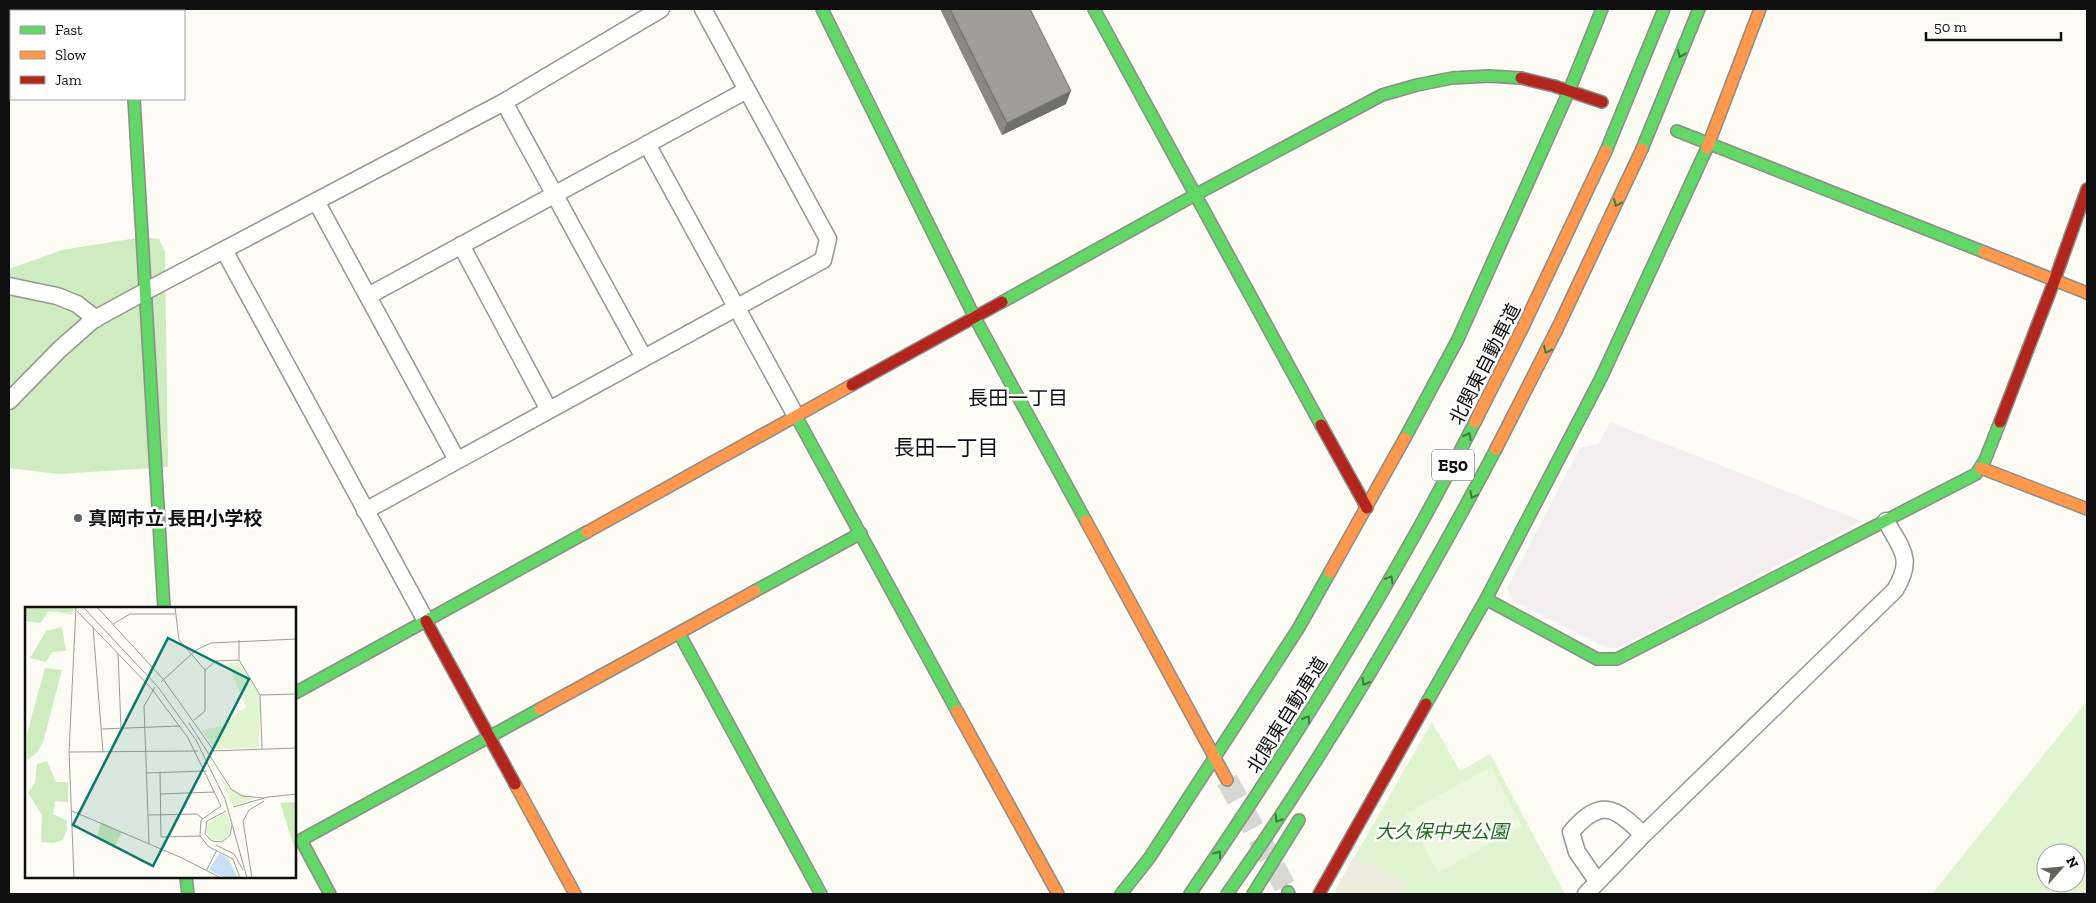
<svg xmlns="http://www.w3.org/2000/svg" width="2096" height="903" font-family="'Zilla Slab','Noto Sans JP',serif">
  <rect width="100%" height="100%" fill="#fcfcf4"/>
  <path fill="#f4eef0" d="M1610,422L1862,521L1618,648H1607L1513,601L1507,588L1580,448L1598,444Z"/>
  <path fill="#e0f4d2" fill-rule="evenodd" d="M2087,701V894H1932ZM2046,853H2076V883H2046Z
    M1432,722L1460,771L1490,754L1565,894H1333Z"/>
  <path fill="#cfecc0" d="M143,237L159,239L165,252L168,467L58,474L9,468V269L62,250Z"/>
  <path fill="#ecf7dd" d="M1491,767L1522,826L1438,873L1406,813Z"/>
  <path fill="#edecdf" d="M1354,857L1408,883L1403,894H1333Z"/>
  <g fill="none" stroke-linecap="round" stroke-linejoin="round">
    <path stroke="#d8d8d2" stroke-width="22" stroke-dasharray="22 11" stroke-linecap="butt" d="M1227,780L1288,892"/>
    <g stroke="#969692" stroke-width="19">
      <path id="street" d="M504,102L644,358
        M647,144L796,416
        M316,201L457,460
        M461,245L549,410
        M224,250L426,621
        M9,286L57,296L77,304L96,319
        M368,296L747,90
        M9,401L60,349L93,320L146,291L504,102L661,9
        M365,511L823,260L828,239L703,9
        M1597,881L1577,852L1571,832C1600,798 1615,806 1643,835
        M1586,894L1643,835L1895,590C1914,559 1902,550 1886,521"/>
    </g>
    <g stroke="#8c8c89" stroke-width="14">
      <path id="fast" d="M129,9V11
        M822,9L975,318L1086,521
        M1094,9L1321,425
        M134,99L164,608
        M1677,131L1984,252
        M1642,149L1699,9
        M1606,151L1664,9
        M1002,302L1195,195L1382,95L1417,85L1452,78L1489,76L1521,78
        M796,416L957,711
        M1405,438L1458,339L1569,91L1602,9
        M755,591L861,533
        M1486,599L1597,659H1617L1976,474L1985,460L2000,422
        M679,633L821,894
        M295,693L587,532
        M1426,704L1486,599L1602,376L1707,148
        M186,877L188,894
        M1288,892L1289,894
        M330,894L301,840L540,709
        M1121,894L1150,857L1298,629L1330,572
        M1190,894C1294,742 1392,586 1475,422
        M1227,894C1327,752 1415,602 1496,449
        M1253,894L1299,820"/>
    </g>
    <g stroke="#8c8c89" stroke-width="14">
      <path id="slow" d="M1707,148L1760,9
        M1984,252L2087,293
        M1475,422L1522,329L1606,151
        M1496,449L1558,327L1642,149
        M1981,468L2087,509
        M1086,521L1227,780
        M587,532L852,385
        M1330,572L1405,438
        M540,709L755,591
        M957,711L1058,894
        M515,784L575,894"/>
    </g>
    <g stroke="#8c8c89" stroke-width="14">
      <path id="jam" d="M1521,78L1554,86L1602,102
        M852,385L1002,302
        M2000,422L2055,279L2087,189
        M1321,425L1367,508
        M426,621L515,784
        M1319,894L1426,704"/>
    </g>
    <use href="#street" stroke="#fffffd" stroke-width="16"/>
    <use href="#fast" stroke="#63d668" stroke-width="11"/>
    <use href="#slow" stroke="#ff974d" stroke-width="11"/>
    <use href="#jam" stroke="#b3261e" stroke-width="11"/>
  </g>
  <path fill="#898884" d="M940,9H1030L1066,104L1002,135Z"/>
  <path fill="#6f6f6b" d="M1071,91L1066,104L1002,135L1007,123Z"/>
  <path fill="#9f9e99" stroke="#6f6f6b" d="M950,9H1030L1071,91L1007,123Z"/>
  <defs><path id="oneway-chevron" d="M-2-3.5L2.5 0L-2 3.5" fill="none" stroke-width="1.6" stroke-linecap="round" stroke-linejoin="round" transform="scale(1.25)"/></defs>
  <g stroke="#3d7c40">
    <use href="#oneway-chevron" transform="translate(1681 54) rotate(112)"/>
    <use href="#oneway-chevron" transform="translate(1617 203) rotate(115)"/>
    <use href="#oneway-chevron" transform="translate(1547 350) rotate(116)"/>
    <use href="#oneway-chevron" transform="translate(1468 436) rotate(-62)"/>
    <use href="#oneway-chevron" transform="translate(1473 495) rotate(119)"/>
    <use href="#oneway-chevron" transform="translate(1390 579) rotate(-59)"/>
    <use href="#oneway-chevron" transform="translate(1365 682) rotate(120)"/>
    <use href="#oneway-chevron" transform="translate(1307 719) rotate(-57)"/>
    <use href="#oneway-chevron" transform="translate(1278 819) rotate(123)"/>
    <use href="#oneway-chevron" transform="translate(1218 854) rotate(-55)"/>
  </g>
  <circle fill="#62625f" stroke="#fff" stroke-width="2" cx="78" cy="518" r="5"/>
  <g text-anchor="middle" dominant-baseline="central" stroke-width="5" stroke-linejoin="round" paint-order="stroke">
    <rect fill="#fff" stroke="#575757" stroke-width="1" x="1432" y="449.5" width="42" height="31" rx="4"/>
    <g font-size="18" font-weight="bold" fill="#0f0f0f">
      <text x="1453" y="465">E50</text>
    </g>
    <g font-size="19" fill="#0f0f0f" stroke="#fff">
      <text transform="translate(1485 364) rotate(-63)">北関東自動車道</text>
      <text transform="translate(1287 715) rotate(-58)">北関東自動車道</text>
    </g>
    <g font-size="19" font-weight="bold" fill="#0f0f0f" stroke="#fff" text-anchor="start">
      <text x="88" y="518">真岡市立 長田小学校</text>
    </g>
    <g font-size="19" font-style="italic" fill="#1d6c1a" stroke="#fff">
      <text x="1442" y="831">大久保中央公園</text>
    </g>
    <g font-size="20" fill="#0f0f0f" stroke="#fff">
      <text x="1018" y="398">長田一丁目</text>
    </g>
    <g font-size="21" fill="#0f0f0f" stroke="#fff">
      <text x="946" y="447">長田一丁目</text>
    </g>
  </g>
  <g transform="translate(25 607)">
    <rect width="271" height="271" fill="#fcfcf4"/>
    <path d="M202,55L214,56L235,88L234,141L189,142L177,123L202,118L203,113L221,100ZM193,164L203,180L229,192L208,199ZM202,205L206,224L198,234L185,232L181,224L184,215Z" fill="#e0f4d2"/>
    <path d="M0,0H49L47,7L23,4L16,16L0,14ZM37,20L41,44L27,45L21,55L5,51L21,24ZM20,61L37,63L18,135L12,146L2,153V126ZM22,154L31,175H43V195L30,194L28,207L42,214V222L38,233L28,236L16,235L17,208L3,186L10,176L12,157ZM271,195H272L271,245L255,196ZM76,215L97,225L89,240L72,231Z" fill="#cfecc0"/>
    <path d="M194,246L203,251L213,271H200L184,263Z" fill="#c8dff8"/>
    <path fill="none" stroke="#9d9d98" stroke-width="1" d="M58,0L133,80L171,133L200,192L222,271M72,0L138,72L189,144M150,0L154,33L180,63V104L169,113M52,4L127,82L163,131L196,199L176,213L175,229L184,240L208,252L215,271M88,17L105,7H150M68,20L78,145M214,33V53L235,88L237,142M93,47L96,121M180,63L191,54L214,53M136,75L171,43L186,36L272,32M235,88L272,87M164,116L206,182L217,189L239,191M76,122L155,119M186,144L272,141M44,145L173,144M121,166L181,164M135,166L136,230L175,229M135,187L190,185M208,200L243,190L272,187M47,204L157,251L196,271M201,204L182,214L180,227L187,234L197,235L205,228L207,218M123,208L172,207L178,212M124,237L119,99L130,80M191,238L209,247L218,263M181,264L192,243M49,271L44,145L51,0M227,271L218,214L224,203L239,194"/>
    <path fill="#0f766e" fill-opacity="0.15" stroke="#0f766e" stroke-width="2.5" d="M143,31L224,72L128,259L48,218Z"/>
    <rect width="271" height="271" fill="none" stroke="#0f0f0f" stroke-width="2.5"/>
  </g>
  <rect width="2096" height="903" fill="none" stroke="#0f0f0f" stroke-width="20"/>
  <rect x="10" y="10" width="175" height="90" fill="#ffffff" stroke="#9f9f9f"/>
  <rect x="20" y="26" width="25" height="8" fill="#63d668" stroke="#9f9f9f"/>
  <text x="55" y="35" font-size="15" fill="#0f0f0f">Fast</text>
  <rect x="20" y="51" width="25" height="8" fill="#ff974d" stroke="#9f9f9f"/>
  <text x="55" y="60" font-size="15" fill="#0f0f0f">Slow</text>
  <rect x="20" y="76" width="25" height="8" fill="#b3261e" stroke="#9f9f9f"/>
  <text x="55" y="85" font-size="15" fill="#0f0f0f">Jam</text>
  <g transform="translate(2061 868) rotate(63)"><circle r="24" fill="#ffffff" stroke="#9f9f9f"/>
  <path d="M0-4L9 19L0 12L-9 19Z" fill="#62625f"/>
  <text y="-8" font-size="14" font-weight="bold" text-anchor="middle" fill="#0f0f0f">N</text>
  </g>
  <path d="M1926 32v8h135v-8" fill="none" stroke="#0f0f0f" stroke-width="2.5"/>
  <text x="1934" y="32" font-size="15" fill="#0f0f0f" stroke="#ffffff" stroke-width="4" paint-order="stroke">50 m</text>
</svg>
